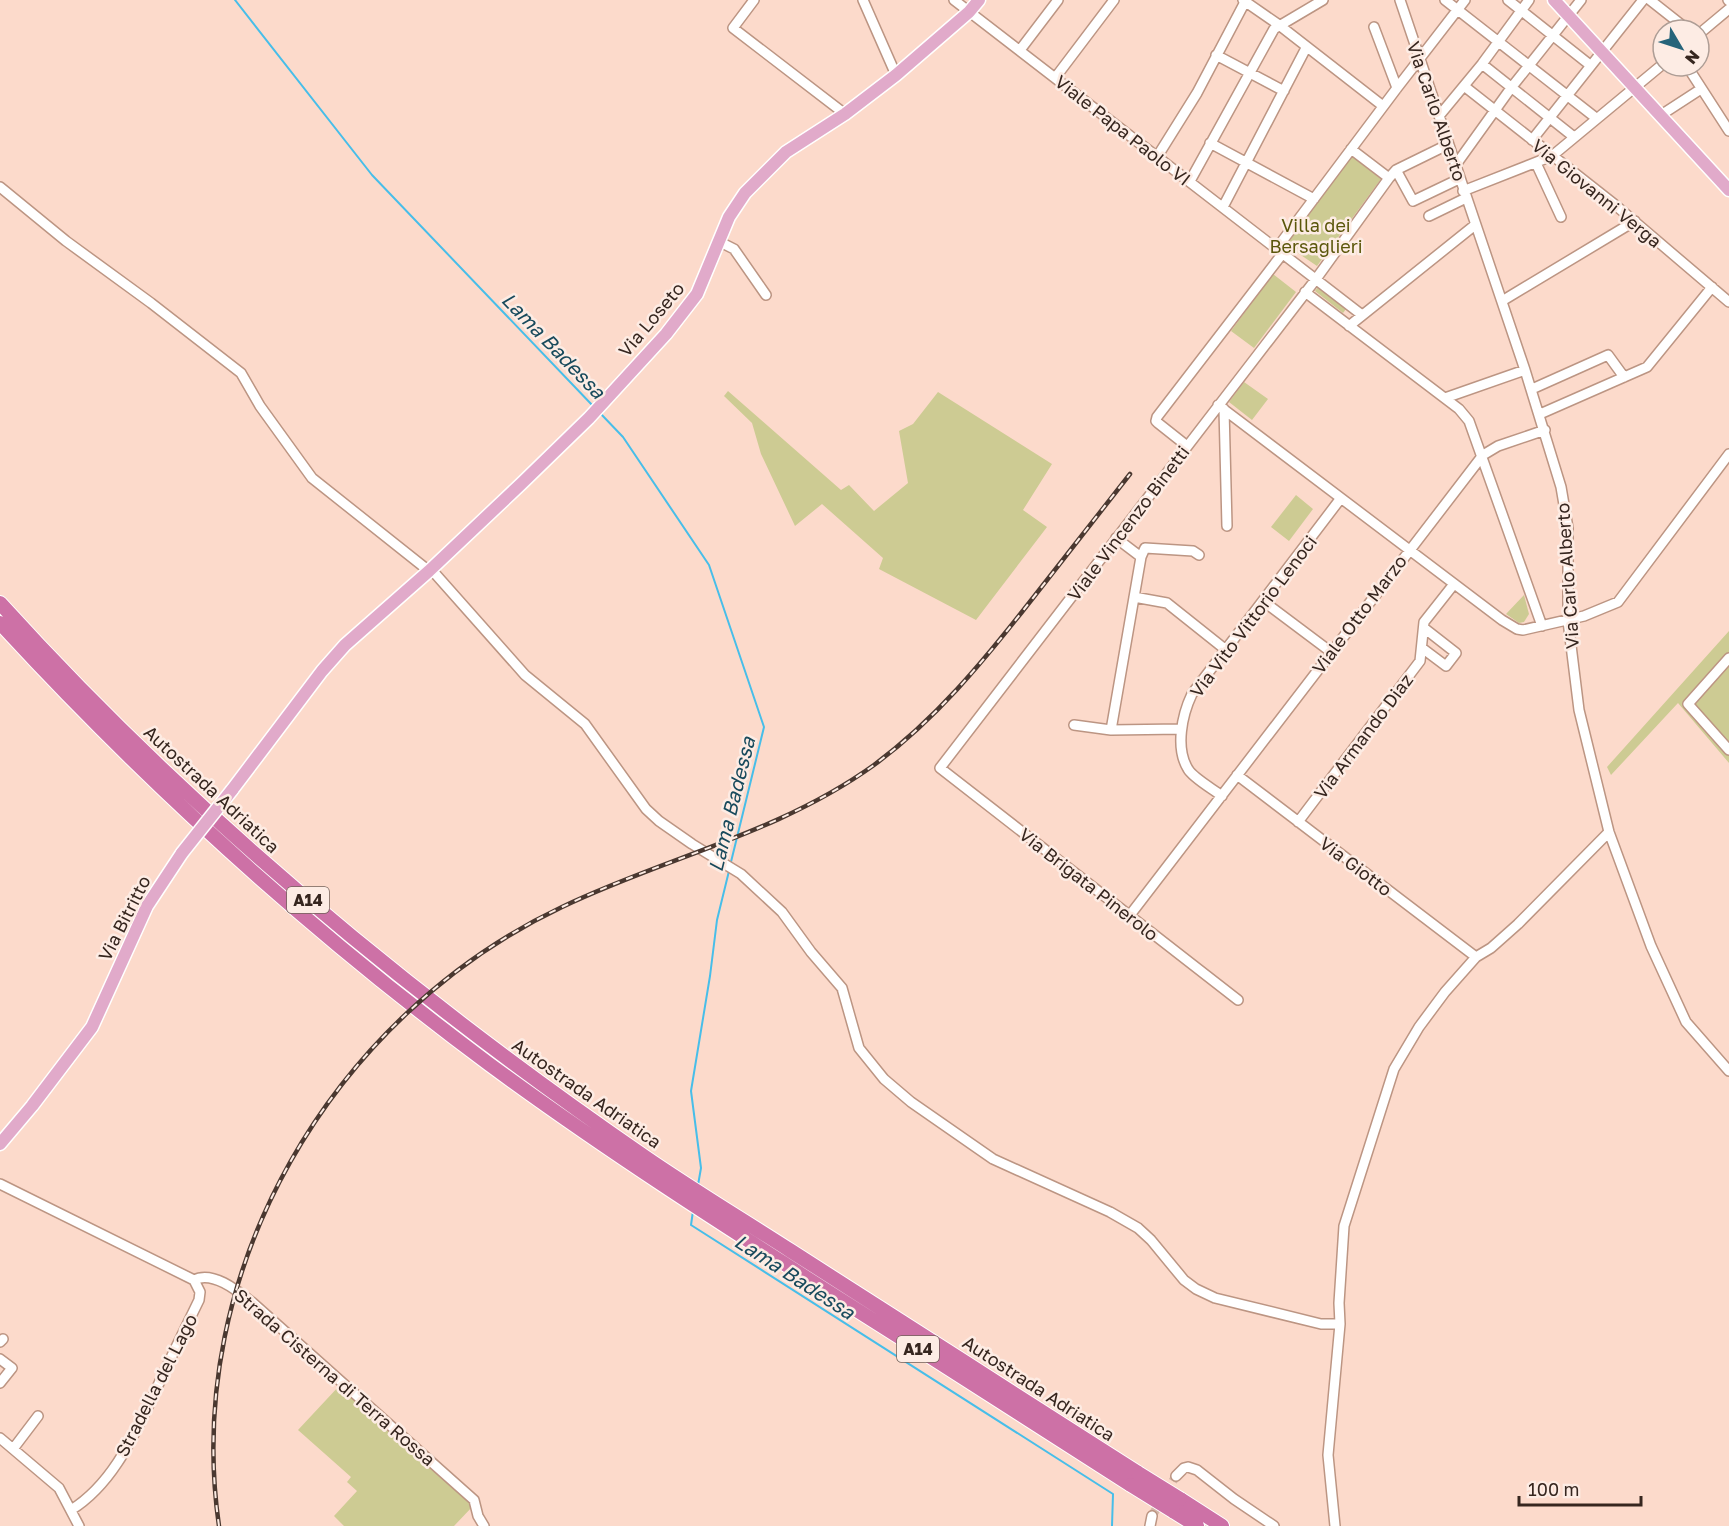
<svg xmlns="http://www.w3.org/2000/svg" width="1729" height="1526" font-family="'Golos Text',sans-serif">
  <rect width="100%" height="100%" fill="#fcdacb"/>
  <path fill="#cdcb93" d="M1352,156L1381,179L1317,266L1286,245Z
    M1273,274L1296,292L1254,348L1231,331Z
    M1318,287L1346,309L1343,313L1315,291Z
    M1244,382L1268,399L1252,420L1229,402Z
    M728,391L841,490L849,485L874,511L908,483L899,431L913,424L938,392L1052,464L1023,510L1047,527L976,620L879,569L883,558L822,504L795,526L761,454L752,423L724,396Z
    M1296,495L1313,509L1289,541L1271,527Z
    M1524,595L1529,614L1524,622L1519,623L1506,614Z
    M1729,631V763L1678,703L1611,775L1607,767Z
    M340,1385L473,1506L454,1526H344L334,1516L357,1491L347,1482L351,1477L298,1430Z"/>
  <g fill="none" stroke-linecap="round" stroke-linejoin="round">
    <path stroke="#47bee9" stroke-width="2" d="M235,0L372,175L594,407
      M600,413L623,437L709,565L764,727L730,866
      M698,1185L701,1168L691,1091L710,976L717,920L729,871
      M693,1211L691,1225L1113,1494L1112,1526"/>
    <path stroke="#d4b6a9" stroke-width="9" stroke-dasharray="9 4.5" stroke-linecap="butt" d="M1152,1516L1176,1476"/>
    <g stroke="#bc9583" stroke-width="12">
      <path id="minor" d="M754,0L733,28L845,114
        M863,0L896,75
        M954,0L1362,315
        M1243,0L1279,25L1383,106
        M1400,0L1525,370L1561,487L1568,528V621L1579,710L1609,832L1651,946L1686,1022L1729,1071
        M1445,0L1596,118
        M1508,0L1590,65
        M1650,0L1688,30
        M1728,0L1729,1
        M1374,27L1397,88
        M1699,34L1729,9
        M1020,50L1058,0
        M1216,55L1284,91
        M1482,64L1574,137
        M1687,66L1729,131
        M1055,78L1114,0
        M1464,86L1614,204L1729,302
        M1661,115L1701,89
        M1439,116L1482,64L1529,0
        M1532,140L1643,0
        M1210,143L1314,199
        M1351,149L1389,178
        M1157,157L1197,93L1246,0
        M1536,163L1561,217
        M1455,166L1511,88L1581,0
        M1396,170L1413,201L1459,179
        M1190,181L1274,29L1323,0
        M0,187L66,241L151,303L241,373L260,406L312,478L429,571
        M1463,191L1552,156L1663,64
        M1223,207L1306,48
        M1429,216L1466,198
        M718,241L734,249L766,295
        M1277,248L1397,88L1465,0
        M1305,292L1459,409L1469,421L1542,626
        M1502,301L1635,221
        M1349,326L1475,225
        M1532,389L1608,355L1624,377
        M1445,398L1525,370
        M1218,405L1502,620L1517,629L1523,630L1584,616L1618,602L1729,454
        M1224,409L1227,526
        M1540,414L1647,367L1712,287
        M1187,446L1158,423L1156,421L1157,417L1283,253
        M1116,538L1141,557L1145,548L1193,551L1199,555
        M431,569L525,675L585,724L646,809L659,821L692,844L741,874L782,912L811,952L842,988L859,1048L884,1079L911,1102L993,1159L1110,1212L1138,1228L1151,1240L1184,1280L1196,1289L1215,1298L1321,1324H1340L1339,1303L1344,1226L1394,1069L1419,1027L1445,992L1476,957L1491,948L1518,924L1609,832
        M1134,597L1167,603L1226,650
        M1263,601L1331,652
        M1422,648L1446,666L1456,653L1424,628
        M1729,658L1688,704L1729,750
        M1074,725L1111,730L1181,729
        M1111,730L1141,557
        M1237,775L1476,957
        M1222,796C1213,789 1193,778 1188,769C1175,748 1182,715 1192,694L1341,498
        M1298,822L1420,661L1424,622L1454,584
        M1130,915L1483,455L1498,446L1545,430
        M1238,1000L940,768L1316,279L1389,178L1396,170L1447,145
        M0,1184L194,1280C213,1270 239,1292 253,1303L474,1500L478,1516L484,1526
        M0,1342L3,1339
        M0,1359L12,1368L0,1383
        M0,1438L59,1488L79,1526
        M13,1449L38,1416
        M1176,1476L1184,1468L1188,1467L1197,1470L1234,1499L1274,1526
        M71,1510C113,1484 134,1435 155,1392C169,1361 184,1331 199,1300L200,1292L194,1280
        M1150,1526L1152,1516
        M1335,1526L1328,1455L1340,1324"/>
    </g>
    <g stroke="#fff" stroke-width="15">
      <path id="major" d="M1554,0L1729,190
        M232,790L322,671L345,645L429,571L521,484L589,418L666,334L697,294L729,217L745,193L786,152L845,114L896,75L969,12L979,0
        M0,1144L32,1106L92,1027L147,906L182,853"/>
    </g>
    <g stroke="#fff" stroke-width="16">
      <path id="highway" d="M0,603C191,814 411,996 645,1157C693,1190 743,1220 791,1251C907,1325 1022,1399 1138,1473
        M0,623C148,784 313,933 489,1064C603,1148 722,1224 841,1300C938,1361 1034,1423 1131,1485
        M1180,1499L1222,1526
        M1173,1511L1197,1526"/>
    </g>
    <use href="#minor" stroke="#fff" stroke-width="9"/>
    <use href="#major" stroke="#e1aaca" stroke-width="12"/>
    <use href="#highway" stroke="#cd71a6" stroke-width="14"/>
    <g stroke="#4a3830" stroke-width="4.5">
      <path id="rail" d="M219,1526C182,1271 332,1016 562,907C666,857 778,834 874,765C935,720 982,663 1029,603C1063,560 1096,517 1130,474"/>
    </g>
    <use href="#rail" stroke="#fdece4" stroke-width="2" stroke-dasharray="7" stroke-linecap="butt"/>
    <g stroke="#fff" stroke-width="15" stroke-linecap="butt">
      <path id="major-bridge" d="M182,853L232,790"/>
    </g>
    <g stroke="#fff" stroke-width="16" stroke-linecap="butt">
      <path id="highway-bridge" d="M1138,1473L1180,1499
        M1131,1485L1173,1511"/>
    </g>
    <use href="#major-bridge" stroke="#e1aaca" stroke-width="12"/>
    <use href="#highway-bridge" stroke="#cd71a6" stroke-width="14"/>
  </g>
  <g text-anchor="middle" dominant-baseline="central" stroke-width="5" stroke-linejoin="round" paint-order="stroke">
    <g fill="#fdece4" stroke="#72615a" stroke-width="1.5">
      <rect x="287" y="887" width="42" height="26" rx="4.5"/>
      <rect x="897" y="1336" width="42" height="26" rx="4.5"/>
    </g>
    <g font-size="16" font-weight="bold" fill="#36261f">
      <text x="308" y="900">A14</text>
      <text x="918" y="1349">A14</text>
    </g>
    <g font-size="18" fill="#36261f" stroke="#fdece4">
      <text transform="translate(1437 111) rotate(71)">Via Carlo Alberto</text>
      <text transform="translate(1123 130) rotate(38)">Viale Papa Paolo VI</text>
      <text transform="translate(1597 193) rotate(39)">Via Giovanni Verga</text>
      <text transform="translate(651 319) rotate(-50)">Via Loseto</text>
      <text transform="translate(1128 523) rotate(-53)">Viale Vincenzo Binetti</text>
      <text transform="translate(1567 576) rotate(-94)">Via Carlo Alberto</text>
      <text transform="translate(1359 614) rotate(-53)">Viale Otto Marzo</text>
      <text transform="translate(1253 616) rotate(-53)">Via Vito Vittorio Lenoci</text>
      <text transform="translate(1363 736) rotate(-53)">Via Armando Diaz</text>
      <text transform="translate(212 789) rotate(43)">Autostrada Adriatica</text>
      <text transform="translate(1356 866) rotate(37)">Via Giotto</text>
      <text transform="translate(1089 884) rotate(38)">Via Brigata Pinerolo</text>
      <text transform="translate(124 918) rotate(-63)">Via Bitritto</text>
      <text transform="translate(587 1093) rotate(35)">Autostrada Adriatica</text>
      <text transform="translate(335 1377) rotate(41)">Strada Cisterna di Terra Rossa</text>
      <text transform="translate(156 1385) rotate(-63)">Stradella del Lago</text>
      <text transform="translate(1039 1388) rotate(33)">Autostrada Adriatica</text>
    </g>
    <g font-size="18" fill="#5b570b" stroke="#fdece4">
      <text x="1316" y="225">Villa dei<tspan x="1316" dy="21">Bersaglieri</tspan></text>
    </g>
    <g font-size="20" font-style="italic" fill="#184a5c" stroke="#fdece4">
      <text transform="translate(554 345) rotate(46)">Lama Badessa</text>
      <text transform="translate(731 804) rotate(-76)">Lama Badessa</text>
      <text transform="translate(795 1276) rotate(33)">Lama Badessa</text>
    </g>
  </g>
  <g transform="translate(1681 48) rotate(129)"><circle r="28" fill="#fdece4" stroke="#ad9d95" stroke-width="1.5"/>
  <path d="M0-4.5L10 22L0 15L-10 22Z" fill="#26647a"/>
  <text y="-9" font-size="16" font-weight="bold" text-anchor="middle" fill="#36261f">N</text>
  </g>
  <path d="M1519 1496v9h122v-9" fill="none" stroke="#36261f" stroke-width="3"/>
  <text x="1528" y="1496" font-size="18" fill="#36261f" stroke="#fdece4" stroke-width="4.5" paint-order="stroke">100 m</text>
</svg>
